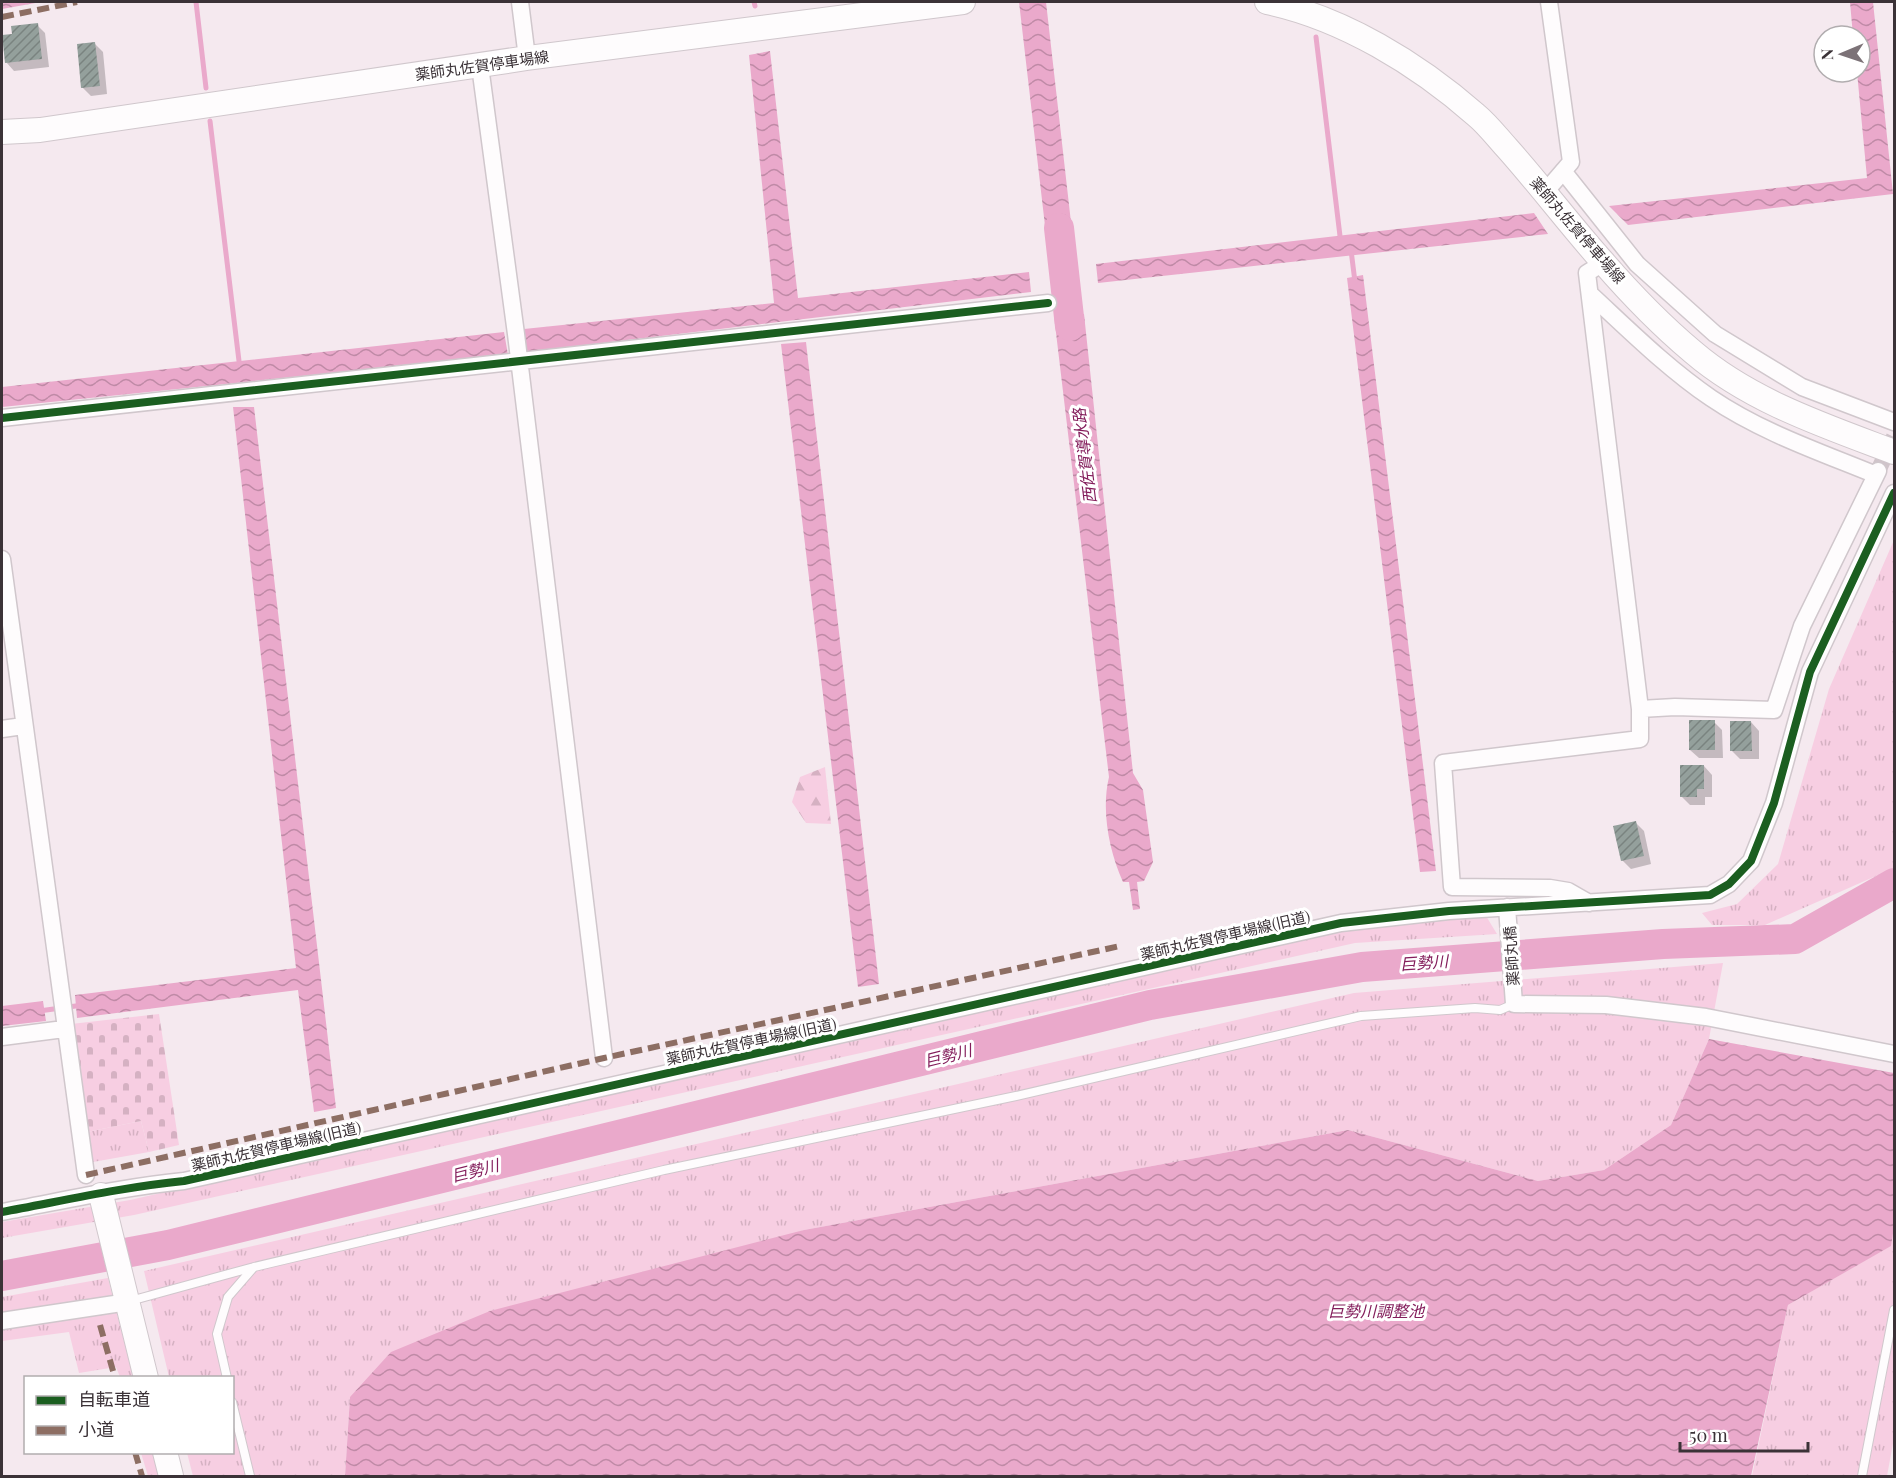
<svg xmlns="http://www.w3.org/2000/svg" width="1896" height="1478" font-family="'Playfair Display','Noto Sans JP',serif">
  <defs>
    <pattern id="grass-tufts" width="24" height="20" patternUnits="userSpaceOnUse" patternTransform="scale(1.5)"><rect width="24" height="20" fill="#f7cee2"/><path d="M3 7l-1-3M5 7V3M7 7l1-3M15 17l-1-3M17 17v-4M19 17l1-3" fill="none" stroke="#d5b1c2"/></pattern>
    <pattern id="forest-firs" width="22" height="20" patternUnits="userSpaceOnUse" patternTransform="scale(1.5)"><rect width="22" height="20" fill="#f7cee2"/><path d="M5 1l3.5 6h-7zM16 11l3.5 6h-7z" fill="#d5b1c2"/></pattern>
    <pattern id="cemetery-stones" width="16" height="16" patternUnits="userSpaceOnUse" patternTransform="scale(1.5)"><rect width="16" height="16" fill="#f7cee2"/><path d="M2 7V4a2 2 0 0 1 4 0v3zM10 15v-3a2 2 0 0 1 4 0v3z" fill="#d5b1c2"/></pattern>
    <pattern id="water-waves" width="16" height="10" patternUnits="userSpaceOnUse" patternTransform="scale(1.5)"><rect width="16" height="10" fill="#eaa9cb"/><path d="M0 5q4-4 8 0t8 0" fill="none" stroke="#bf8aa6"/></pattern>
    <pattern id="building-hatch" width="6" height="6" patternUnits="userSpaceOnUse" patternTransform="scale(1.5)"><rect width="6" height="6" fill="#94a09c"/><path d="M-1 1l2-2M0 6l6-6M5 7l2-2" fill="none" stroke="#7a8380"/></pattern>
  </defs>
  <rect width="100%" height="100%" fill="#f5e9ef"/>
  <path fill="url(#grass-tufts)" d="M1894,540V868L1765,925H1712L1702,913L1737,904L1778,864L1829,689Z
    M1486,916L1497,934L1355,943L134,1215L2,1238V1222L130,1200L1259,945L1382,923Z
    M1723,963L1709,1039L1671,1125L1604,1170L1538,1181L1348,1130L804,1230L350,1397L345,1476H193L187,1453L232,1452V1378L169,1377L144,1271L1354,993Z
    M141,1121L149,1152L93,1162L87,1132Z
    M1894,1227V1438L1887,1476H1752L1788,1305L1890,1246Z
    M108,1278L133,1377H120L116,1367L79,1373L69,1332L2,1341V1297Z
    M141,1453H153L159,1476H148Z"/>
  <path fill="url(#forest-firs)" d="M825,767L831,824L806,823L792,802L800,777Z"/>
  <path fill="url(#cemetery-stones)" d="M159,1014L179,1145L149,1152L141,1121L87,1132L71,1024Z"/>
  <path fill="url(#water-waves)" d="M2,2H41L2,9Z
    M1019,2H1046L1073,240L1064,241L1067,268L1058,269L1055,242L1047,243Z
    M1850,2H1873L1893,194L1628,225L1609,206L1867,178L1857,72H1860V36H1853Z
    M770,51L798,298L1029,272L1031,292L527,352L524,329L774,303L749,55Z
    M1534,213L1548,234L1098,283L1096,264Z
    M1363,275L1436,871L1420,872L1347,278Z
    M1071,286L1075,314H1084L1133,773L1143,790L1153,862L1144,881L1137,882L1140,909L1133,910L1129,882H1123C1109,851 1101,810 1109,777L1054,316L1064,315L1061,287Z
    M504,332L508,355L2,407V387Z
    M806,342L879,984L858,987L781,344Z
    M233,407H254L336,1108L314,1112L298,990L77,1018L75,995L296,968Z
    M43,1001L46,1021L2,1026V1006Z
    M1709,1039L1894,1073V1227L1891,1246L1788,1305L1751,1476H345L350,1397L391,1352L490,1311L804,1230L1348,1130L1538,1181L1604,1170L1671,1125Z"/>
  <path fill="#0003" d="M37,25L45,33L49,67L14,71L6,62L14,35Z
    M95,44L103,52L107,94L91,96L82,87Z
    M1714,722L1722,730L1723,758H1699L1690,750Z
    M1751,722L1759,731V759H1740L1732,751Z
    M1704,766L1712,775V797H1705V805H1690L1682,797Z
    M1636,823L1644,831L1651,864L1631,869L1622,860Z"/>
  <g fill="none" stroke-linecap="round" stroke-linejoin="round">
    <path stroke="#eaa9cb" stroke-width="5" d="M196,2L206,88
      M754,2L755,6
      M1316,37L1340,236
      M210,121L239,361
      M1351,250L1355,282
      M39,1011L83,1005"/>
    <path stroke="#eaa9cb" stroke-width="30" d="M1059,228L1070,326
      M2,1276L168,1245L1150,1005L1362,967L1663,944L1795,939L1894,883"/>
  </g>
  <path fill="url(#building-hatch)" d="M38,23L42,59L5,63L2,35L12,34L11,26Z
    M95,42L100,86L81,88L77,44Z
    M1689,720H1715V750H1689Z
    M1730,721H1751L1752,751H1730Z
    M1680,765H1704V789H1697V797H1680Z
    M1636,821L1644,856L1621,861L1613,826Z"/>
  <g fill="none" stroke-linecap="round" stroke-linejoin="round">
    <path stroke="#d0c4ca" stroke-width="16" stroke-dasharray="16 8" stroke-linecap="butt" d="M1878,471L1894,437"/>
    <g stroke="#d0c7cc" stroke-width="10">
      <path id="lane" d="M130,1301L254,1267
        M227,1378L217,1334L228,1297L254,1267L664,1170L1016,1096L1361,1016L1475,1008L1500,1010L1514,1004
        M232,1402L250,1476
        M1862,1476L1894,1310"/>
    </g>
    <g stroke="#d0c7cc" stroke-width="19">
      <path id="street" d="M520,2L527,58
        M480,66L516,334L604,1058
        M1563,171L1637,264L1715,334L1802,387L1894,422
        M1546,191L1571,162L1549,2
        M1590,294C1629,330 1667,368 1711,398C1761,432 1820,452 1876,475
        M2,418L1048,303
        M2,559L86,1175
        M1640,709L1675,707L1774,710L1802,626L1878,471
        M2,729L23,726
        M1589,903L1568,891L1550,888L1452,887L1443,763L1640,739V709L1587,273L1603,263
        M1507,907L1514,1004L1606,1005L1706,1017L1894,1054
        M2,1037L64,1029
        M2,1212C62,1201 123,1187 184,1181L1341,923L1449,911L1710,895L1729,884L1751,861L1774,803L1810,672L1894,493
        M2,1321L128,1302"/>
    </g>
    <g stroke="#d0c7cc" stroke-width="26">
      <path id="secondary" d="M1267,2C1343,18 1418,64 1476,115C1487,124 1497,137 1507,148C1540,185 1570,225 1603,262C1629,292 1662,326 1693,352C1750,401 1825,426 1894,452
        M2,132L40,130L527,58L963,2
        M101,1195L146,1378
        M165,1452L171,1476"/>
    </g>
    <use href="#lane" stroke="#fefcfd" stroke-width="8"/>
    <use href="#street" stroke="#fefcfd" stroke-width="16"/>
    <use href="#secondary" stroke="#fefcfd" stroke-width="24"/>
    <path stroke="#8d6e63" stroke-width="6" stroke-dasharray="12 6" stroke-linecap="butt" d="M2,17L77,2
      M86,1175L604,1058L1120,946
      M100,1325L115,1378
      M135,1452L142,1476"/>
    <g stroke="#fff" stroke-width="11">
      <path id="cycleway" d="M2,418L1048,303
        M2,1212C62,1201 123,1187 184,1181L1341,923L1449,911L1710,895L1729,884L1751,861L1774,803L1810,672L1894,493"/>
    </g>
    <use href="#cycleway" stroke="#1b5e20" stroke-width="8"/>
  </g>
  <g text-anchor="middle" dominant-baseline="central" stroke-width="6" stroke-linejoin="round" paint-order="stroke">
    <g font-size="15" fill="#3b3237" stroke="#fff">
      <text transform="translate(482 65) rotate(-8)">薬師丸佐賀停車場線</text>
      <text transform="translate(1578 230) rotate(49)">薬師丸佐賀停車場線</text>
      <text transform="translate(1225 935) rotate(-13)">薬師丸佐賀停車場線(旧道)</text>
      <text transform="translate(1511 956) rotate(-94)">薬師丸橋</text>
      <text transform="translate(751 1041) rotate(-12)">薬師丸佐賀停車場線(旧道)</text>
      <text transform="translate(276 1146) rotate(-13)">薬師丸佐賀停車場線(旧道)</text>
    </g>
    <g font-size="16" font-style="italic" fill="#831d5b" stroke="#fff">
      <text transform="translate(1084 456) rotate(-97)">西佐賀導水路</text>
      <text transform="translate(1424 962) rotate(-4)">巨勢川</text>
      <text transform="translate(948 1055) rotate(-14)">巨勢川</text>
      <text transform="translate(475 1170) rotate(-14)">巨勢川</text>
      <text x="1376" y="1310">巨勢川調整池</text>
    </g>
  </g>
  <rect width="1896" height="1478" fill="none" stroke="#3b3237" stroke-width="6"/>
  <rect x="24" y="1376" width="210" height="78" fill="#ffffff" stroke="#b1adaf" stroke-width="1.5"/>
  <rect x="36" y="1396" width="30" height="9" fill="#1b5e20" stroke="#b1adaf" stroke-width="1.5"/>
  <text x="78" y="1406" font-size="18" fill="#3b3237">自転車道</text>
  <rect x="36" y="1426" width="30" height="9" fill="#8d6e63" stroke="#b1adaf" stroke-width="1.5"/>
  <text x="78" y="1436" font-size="18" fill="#3b3237">小道</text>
  <g transform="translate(1842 54) rotate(268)"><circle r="28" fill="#ffffff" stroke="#b1adaf" stroke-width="1.5"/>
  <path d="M0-4.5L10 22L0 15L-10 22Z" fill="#7c7277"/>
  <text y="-9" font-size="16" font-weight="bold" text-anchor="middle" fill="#3b3237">N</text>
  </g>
  <path d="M1680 1442v9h128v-9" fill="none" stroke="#3b3237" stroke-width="3"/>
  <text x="1689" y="1442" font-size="18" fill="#3b3237" stroke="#ffffff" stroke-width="4.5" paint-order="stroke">50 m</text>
</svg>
